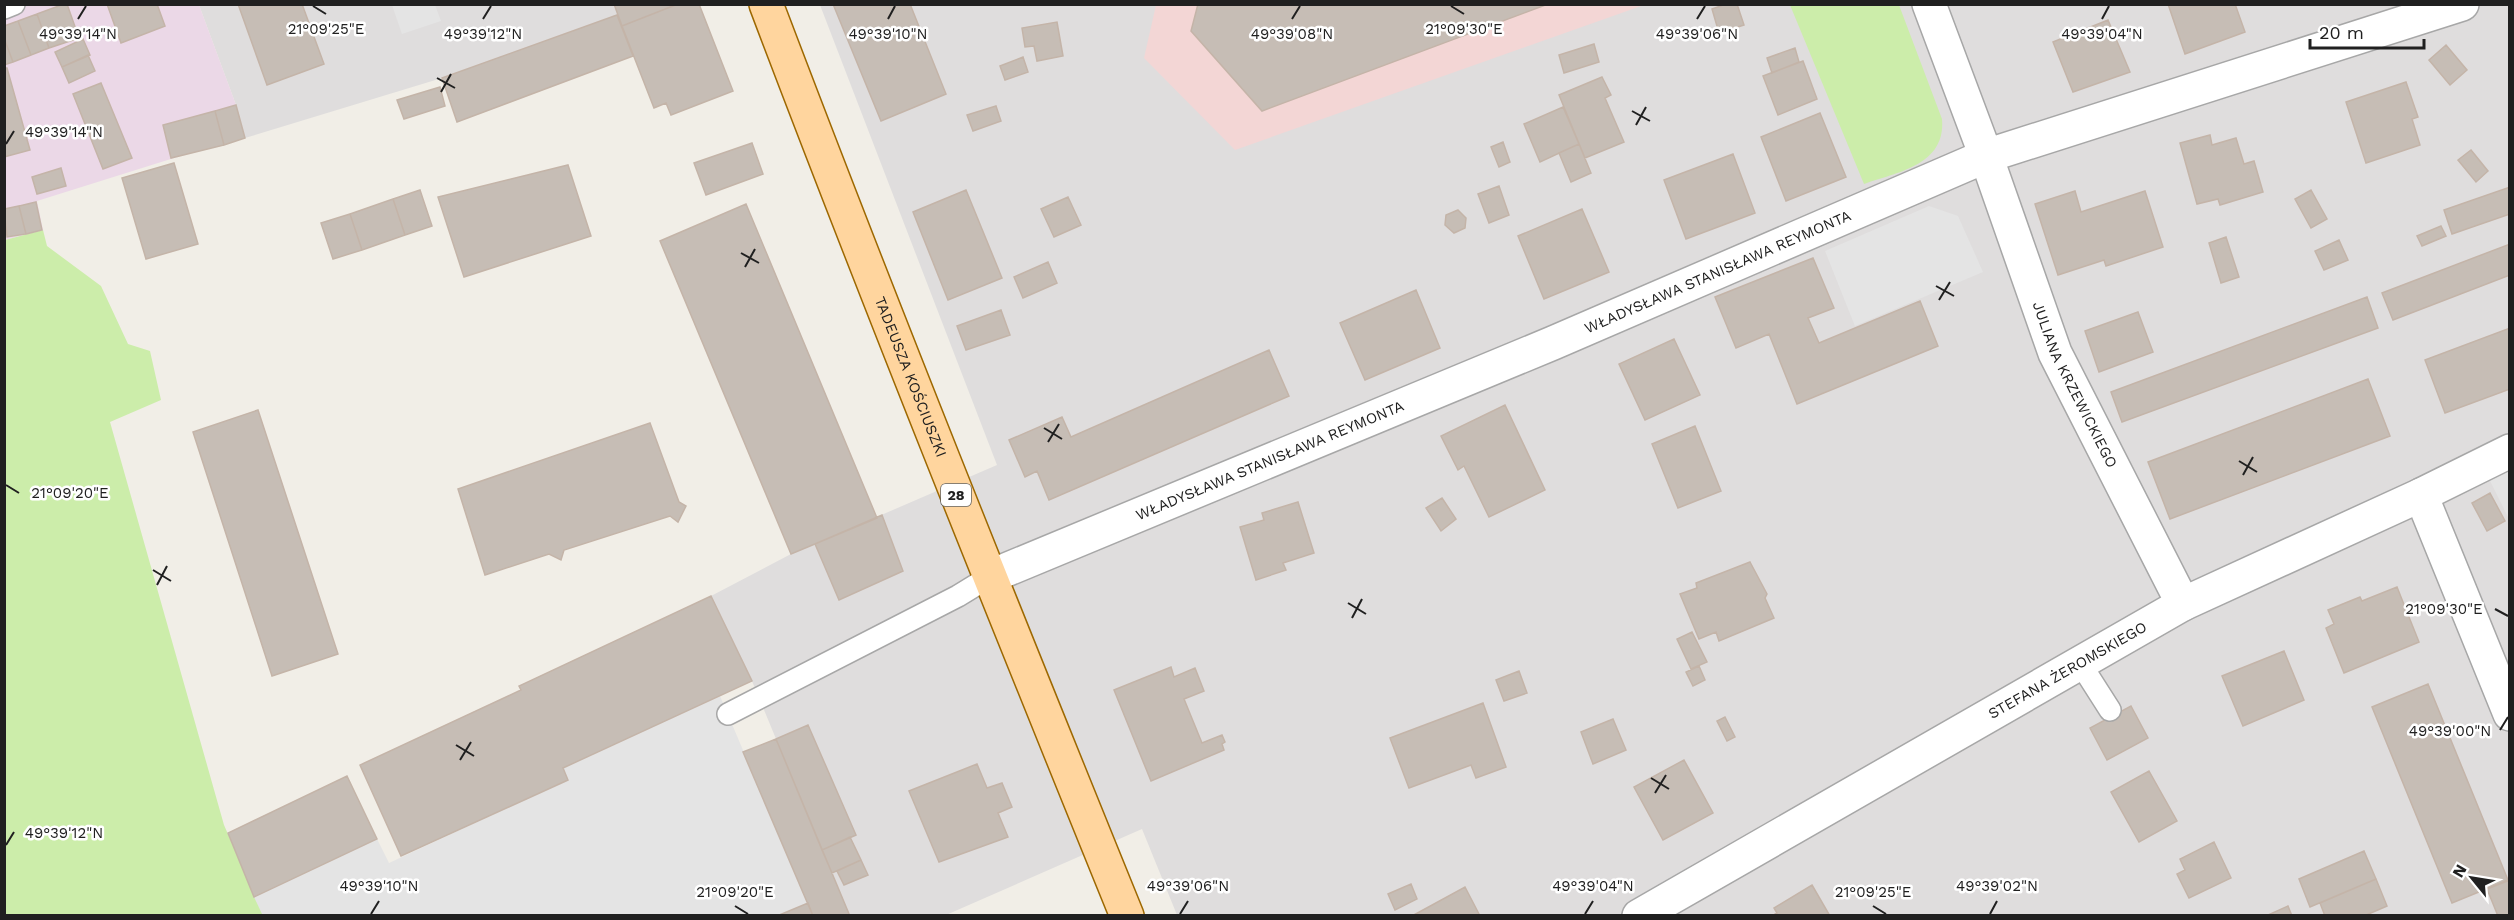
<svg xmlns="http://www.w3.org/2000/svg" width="2514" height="920" font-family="'Work Sans',sans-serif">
  <rect width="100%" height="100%" fill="#f1eee7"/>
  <path fill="#dfdddd" d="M199,5H678L622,26L617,15L442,78L245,138L236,105Z
    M820,5H2509V915H1177L1142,829L946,915H849L752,681L711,596L791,554L997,465Z"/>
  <path fill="#f3d6d5" d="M1156,5H1644L1235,150L1144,58Z"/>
  <path fill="#ebd8e7" d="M5,5H199L236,105L245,138L174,158L37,201L43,230L5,240Z"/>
  <path fill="#ccedaa" d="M1790,5H1899L1942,119C1946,165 1898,172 1864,184Z
    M43,230L47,246L101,286L128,344L150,351L161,400L110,422L224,825L263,915L5,916V240Z"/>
  <path fill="#e4e4e4" d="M392,5H435L441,21L402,34Z
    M1929,206L1958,216L1983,272L1855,326L1825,251Z
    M2509,451V519L2482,465Z
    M720,696L808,903L777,916H263L254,897L377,839L389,863L567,780L563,768Z"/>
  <path fill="#c6bdb5" stroke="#c4b4a8" stroke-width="1.5" d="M64,4H67L79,38L49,48L37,14Z
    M107,4H157L165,26L121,43Z
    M238,4H302L324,64L267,85Z
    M614,4H678L622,26Z
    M678,4H699L733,91L671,115L666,103L654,108L622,26Z
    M833,4H910L946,94L881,121Z
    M1198,4H1548L1262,111L1191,31Z
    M1726,4H1737L1744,25L1719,33L1712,9Z
    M2168,4H2235L2245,32L2185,54Z
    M37,14L49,48L31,55L18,21Z
    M617,15L633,56L457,122L442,78Z
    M2108,20L2130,72L2073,92L2053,42Z
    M18,21L31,55L13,62L4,38V26Z
    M1057,22L1063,56L1037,61L1034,46L1025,47L1022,28Z
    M4,38L13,62L4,65Z
    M83,39L90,55L62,67L55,52Z
    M1594,44L1599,62L1564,73L1559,55Z
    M2446,45L2467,70L2450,85L2429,60Z
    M1795,48L1799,62L1772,73L1767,58Z
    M88,55L95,71L69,83L62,67Z
    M1023,57L1028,72L1005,80L1000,66Z
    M1803,61L1817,99L1778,115L1763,76Z
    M4,68H7L30,150L4,157Z
    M1602,77L1611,95L1605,98L1624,142L1585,158L1559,95Z
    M2406,82L2418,117L2412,119L2420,145L2366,163L2346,102Z
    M101,83L132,158L103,169L73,94Z
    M440,87L445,106L404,119L397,100Z
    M236,105L245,138L224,145L215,111Z
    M996,106L1001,121L973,131L967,115Z
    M1563,107L1579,144L1540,162L1524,124Z
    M215,111L224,145L171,158L163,125Z
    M1820,113L1846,177L1786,201L1761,137Z
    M2210,135L2212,145L2236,138L2244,164L2254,161L2263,192L2220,205L2218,199L2197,204L2180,143Z
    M1503,142L1510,162L1499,167L1491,147Z
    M752,143L763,174L706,195L694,163Z
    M1579,144L1591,173L1571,182L1559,153Z
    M2471,150L2488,171L2476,182L2458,160Z
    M1733,154L1755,213L1686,239L1664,180Z
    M174,163L198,244L146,259L122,178Z
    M568,165L591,236L464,277L438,197Z
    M61,168L66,186L37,194L32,177Z
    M1499,186L1509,215L1489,223L1478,194Z
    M2510,187V214L2452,234L2444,210Z
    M420,190L432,226L405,235L393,199Z
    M966,190L1002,278L948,300L913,212Z
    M2311,190L2327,219L2311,228L2295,199Z
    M2075,191L2081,212L2145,191L2163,247L2106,266L2104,260L2058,275L2035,204Z
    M1068,197L1081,225L1054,237L1041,209Z
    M393,199L405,235L362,250L350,214Z
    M36,202L42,230L26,234L19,206Z
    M746,204L877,518L791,554L660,241Z
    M19,206L26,234L7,237L4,209Z
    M1582,209L1609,272L1544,299L1518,236Z
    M1458,210L1466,218L1465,228L1454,233L1445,225L1446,215Z
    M350,214L362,250L333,259L321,223Z
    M2441,226L2446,236L2422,246L2417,236Z
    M2226,237L2239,277L2221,283L2209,243Z
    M2339,240L2348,260L2324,270L2315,251Z
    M2510,244V275L2393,320L2382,293Z
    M1813,258L1834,308L1808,318L1819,343L1920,301L1938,346L1797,404L1769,334L1736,348L1715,297Z
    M1048,262L1057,283L1023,298L1014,277Z
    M1416,290L1440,348L1365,380L1340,323Z
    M2367,297L2378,328L2122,422L2111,392Z
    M1001,310L1010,335L966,350L957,326Z
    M2138,312L2153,352L2099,372L2085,331Z
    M2510,328V389L2445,413L2425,360Z
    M1674,339L1700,395L1645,420L1619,364Z
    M1269,350L1289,396L1049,500L1037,471L1025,477L1009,440L1062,417L1071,437Z
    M2368,379L2390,436L2170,519L2148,462Z
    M1505,405L1545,490L1489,517L1464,466L1458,470L1441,436Z
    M258,410L338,654L272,676L193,432Z
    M650,423L679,502L686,506L678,522L670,516L564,550L561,560L549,554L485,575L458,489Z
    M1695,426L1721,491L1678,508L1652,444Z
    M2490,493L2505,521L2487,531L2472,503Z
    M1442,498L1456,519L1441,531L1426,508Z
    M1298,502L1314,553L1283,563L1286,570L1256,580L1240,527L1264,520L1262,513Z
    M882,515L903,571L839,600L815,544Z
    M1750,562L1767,594L1765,598L1774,618L1719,641L1716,632L1699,639L1680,594L1697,588L1696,583Z
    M2397,587L2419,642L2344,673L2326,628L2334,624L2328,610L2360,597L2362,601Z
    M711,596L752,681L563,768L568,780L401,856L360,765L521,690L519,686Z
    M1692,632L1707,662L1691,669L1677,639Z
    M2284,651L2304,700L2243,726L2222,676Z
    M1699,666L1705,680L1693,686L1686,672Z
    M1171,667L1174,677L1195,668L1204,691L1184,699L1202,743L1222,735L1225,742L1222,744L1224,750L1151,781L1114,690Z
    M1519,671L1527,693L1504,701L1496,680Z
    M2428,684L2508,880L2452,903L2372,707Z
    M1483,703L1506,767L1476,778L1471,765L1409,788L1390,738Z
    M2131,706L2148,738L2107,760L2090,728Z
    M1725,717L1735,737L1727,741L1717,721Z
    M1613,719L1626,750L1593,764L1581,732Z
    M808,725L856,835L822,850L776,739Z
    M776,739L849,914L845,916H813L743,752Z
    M1684,760L1713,813L1663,840L1634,787Z
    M977,764L987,788L1002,783L1012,807L998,813L1008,837L939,862L909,791Z
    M2149,771L2177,821L2139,842L2111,792Z
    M347,776L377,839L254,897L228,833Z
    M850,837L861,860L832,873L822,850Z
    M2214,842L2231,878L2189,898L2177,874L2185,870L2180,859Z
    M2364,851L2376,879L2310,907L2299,879Z
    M861,860L868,875L844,885L837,871Z
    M2376,879L2387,906L2364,916H2325L2320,903Z
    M2510,880V916H2498L2487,889Z
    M1411,884L1417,899L1395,910L1388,894Z
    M1812,885L1830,916H1772L1777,913L1774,908Z
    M1465,887L1480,916H1412Z
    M808,903L813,916H777Z
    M2288,906L2292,916H2266Z"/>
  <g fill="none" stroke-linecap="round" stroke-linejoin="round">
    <g stroke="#a7a7a7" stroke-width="24">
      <path id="lane" d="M4,8L14,4
        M2080,663L2110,710
        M728,714L958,596L989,577"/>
    </g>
    <g stroke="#a7a7a7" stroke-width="36">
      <g id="street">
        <path id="s1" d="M1929,4L1986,156L2055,353L2183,604"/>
        <path d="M2421,495L2510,714"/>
        <path id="s2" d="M989,577L1553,343L1986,156L2462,4"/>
        <path id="s3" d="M1639,916L2183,604L2421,495L2510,451"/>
      </g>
    </g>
    <g stroke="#9d6800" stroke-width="36">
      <g id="primary">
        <path id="s4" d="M766,4C882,310 1004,613 1127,916"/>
      </g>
    </g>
    <use href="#lane" stroke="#fff" stroke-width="21"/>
    <use href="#street" stroke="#fff" stroke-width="33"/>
    <use href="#primary" stroke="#ffd59e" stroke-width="33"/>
  </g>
  <path fill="none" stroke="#202020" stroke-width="2" d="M313,6L326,14M1451,6L1464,14M78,19L86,6M483,19L491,6M888,19L895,6M1292,19L1300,6M1697,19L1705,6M2102,19L2109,6M437,78L455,88M441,92L451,74M1632,111L1650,121M1636,125L1646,107M6,144L14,131M741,253L759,263M745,267L755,249M1936,286L1954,296M1939,300L1950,282M1044,428L1062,439M1048,442L1059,424M2239,461L2257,472M2243,475L2253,457M6,485L19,493M153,570L171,581M157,585L167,566M1348,603L1366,614M2495,609L2508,616M1352,618L1362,599M2500,730L2508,717M456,745L474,756M460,760L471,742M1651,778L1669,789M1655,793L1666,775M6,845L14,832M735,906L748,914M1873,906L1886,914M371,914L379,901M1180,914L1188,901M1585,914L1593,901M1990,914L1997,901"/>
  <g text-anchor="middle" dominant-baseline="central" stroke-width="5" stroke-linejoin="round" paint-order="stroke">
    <rect fill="#fff" stroke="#636363" stroke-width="1.5" x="941" y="484" width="30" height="22" rx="4.5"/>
    <g font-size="14" font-weight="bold" fill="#202020">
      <text x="956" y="495">28</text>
    </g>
    <g font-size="15" fill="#202020" stroke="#fff">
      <text stroke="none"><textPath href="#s2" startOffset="790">WŁADYSŁAWA STANISŁAWA REYMONTA</textPath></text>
      <text stroke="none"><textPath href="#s4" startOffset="400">TADEUSZA KOŚCIUSZKI</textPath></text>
      <text stroke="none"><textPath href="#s1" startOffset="408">JULIANA KRZEWICKIEGO</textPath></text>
      <text stroke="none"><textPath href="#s2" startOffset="304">WŁADYSŁAWA STANISŁAWA REYMONTA</textPath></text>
      <text stroke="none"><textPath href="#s3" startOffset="494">STEFANA ŻEROMSKIEGO</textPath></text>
    </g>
  </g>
  <g font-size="15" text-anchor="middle" fill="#202020" stroke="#fff" stroke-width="5" stroke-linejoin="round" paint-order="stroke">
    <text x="326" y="34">21°09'25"E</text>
    <text x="1464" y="34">21°09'30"E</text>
    <text x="78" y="39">49°39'14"N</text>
    <text x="483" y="39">49°39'12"N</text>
    <text x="888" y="39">49°39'10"N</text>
    <text x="1292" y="39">49°39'08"N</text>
    <text x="1697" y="39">49°39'06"N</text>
    <text x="2102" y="39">49°39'04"N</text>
    <text x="64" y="137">49°39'14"N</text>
    <text x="70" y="498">21°09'20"E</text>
    <text x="2444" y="614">21°09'30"E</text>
    <text x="2450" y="736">49°39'00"N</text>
    <text x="64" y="838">49°39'12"N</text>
    <text x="379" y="891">49°39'10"N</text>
    <text x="1188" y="891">49°39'06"N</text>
    <text x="1593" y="891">49°39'04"N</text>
    <text x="1997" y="891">49°39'02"N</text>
    <text x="735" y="897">21°09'20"E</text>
    <text x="1873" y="897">21°09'25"E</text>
  </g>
  <rect width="2514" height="920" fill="none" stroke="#202020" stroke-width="12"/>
  <g transform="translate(2472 878) rotate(300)" stroke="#ffffff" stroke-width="4.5" paint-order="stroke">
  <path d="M0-4.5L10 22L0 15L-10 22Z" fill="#202020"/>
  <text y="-9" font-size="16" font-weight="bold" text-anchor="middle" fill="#202020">N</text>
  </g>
  <path d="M2310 39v9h114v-9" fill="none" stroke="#202020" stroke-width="3"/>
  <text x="2319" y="39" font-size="18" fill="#202020" stroke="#ffffff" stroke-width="4.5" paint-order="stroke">20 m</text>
</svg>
